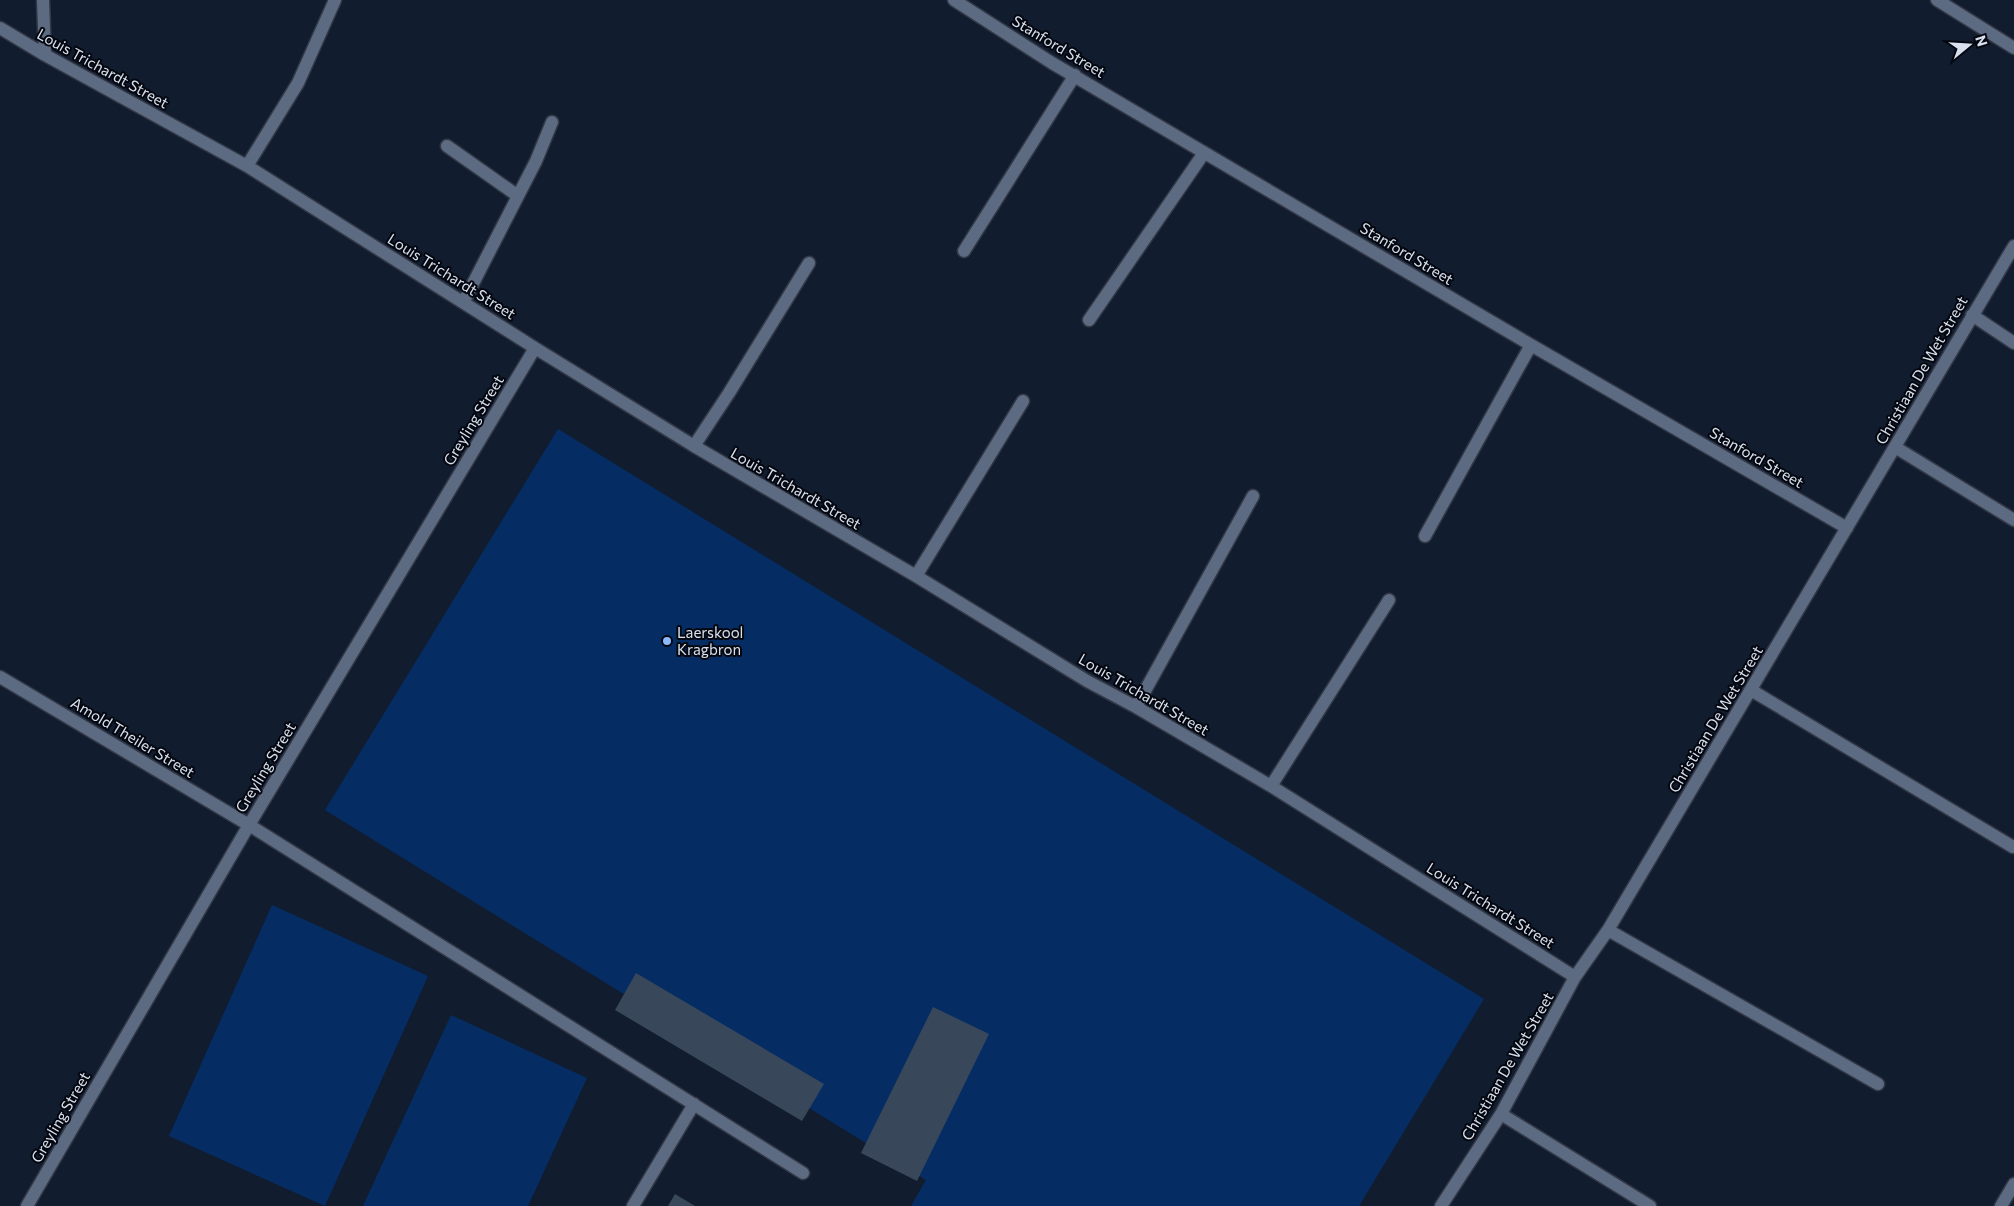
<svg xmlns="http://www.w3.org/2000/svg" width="2014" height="1206" font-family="Commissioner,sans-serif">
  <rect width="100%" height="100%" fill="#111d2f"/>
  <path fill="#052d64" d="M558,429L1484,999L1359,1206H911L926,1180L325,810Z
    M272,905L428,976L325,1206L169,1136Z
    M451,1015L587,1078L528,1206H363Z"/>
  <path fill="#39475b" d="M636,973L824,1084L802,1121L615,1010Z
    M933,1007L989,1034L917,1181L861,1153Z
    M675,1194L695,1206H668Z"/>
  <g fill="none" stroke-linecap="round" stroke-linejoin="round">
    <g stroke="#313746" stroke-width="15">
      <path id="service" d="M249,825L803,1173
        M633,1206L694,1104"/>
    </g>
    <g stroke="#313746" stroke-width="15">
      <path id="minor" d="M43,0L45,55
        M954,0L1052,63L1531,345L1847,528
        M1937,0L2014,48
        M0,28L45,55L247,166L535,348L694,446L916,576L1087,681L1136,707L1271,786L1575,977
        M447,146L518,196
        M247,166L298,83L335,0
        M964,251L1075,75
        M464,301L536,161L552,122
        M1972,315L2014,343
        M1089,320L1204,153
        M694,446L729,393L809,263
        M1895,447L2014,520
        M1425,536L1531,345
        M916,576L1023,401
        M0,677L249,825
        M1751,690L2013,847
        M1136,707L1253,496
        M1271,786L1389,600
        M1608,930L1878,1084
        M1501,1114L1650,1206
        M27,1206L249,825L535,348
        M1441,1206L1501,1114L1575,977L1608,930L2014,246
        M2001,1206L2014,1184"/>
    </g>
    <use href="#service" stroke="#5c6b81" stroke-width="12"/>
    <use href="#minor" stroke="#5c6b81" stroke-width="12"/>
  </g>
  <circle fill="#8cb9fc" stroke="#04070f" stroke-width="2" cx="667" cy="641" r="5"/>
  <g text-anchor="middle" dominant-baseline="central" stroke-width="4" stroke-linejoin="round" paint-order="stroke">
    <g font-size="15" fill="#d9e1ee" stroke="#04070f">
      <text transform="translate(1059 46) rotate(31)">Stanford Street</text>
      <text transform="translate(103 68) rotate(29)">Louis Trichardt Street</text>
      <text transform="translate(1407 253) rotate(31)">Stanford Street</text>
      <text transform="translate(452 276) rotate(32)">Louis Trichardt Street</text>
      <text transform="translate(1921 370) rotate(-60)">Christiaan De Wet Street</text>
      <text transform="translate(473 420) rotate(-59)">Greyling Street</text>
      <text transform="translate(1757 457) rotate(30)">Stanford Street</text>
      <text transform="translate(796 488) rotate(30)">Louis Trichardt Street</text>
      <text transform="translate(1144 694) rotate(30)">Louis Trichardt Street</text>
      <text transform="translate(1715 719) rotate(-59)">Christiaan De Wet Street</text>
      <text transform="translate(133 737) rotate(31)">Amold Theiler Street</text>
      <text transform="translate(265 767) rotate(-59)">Greyling Street</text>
      <text transform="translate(1491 905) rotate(32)">Louis Trichardt Street</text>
      <text transform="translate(1507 1066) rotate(-60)">Christiaan De Wet Street</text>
      <text transform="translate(60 1117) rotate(-60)">Greyling Street</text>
    </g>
    <g font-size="15" fill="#d9e1ee" stroke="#04070f" text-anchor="start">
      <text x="677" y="632">Laerskool<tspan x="677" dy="17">Kragbron</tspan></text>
    </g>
  </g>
  <g transform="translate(1969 45) rotate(72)" stroke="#04070f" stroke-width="4" paint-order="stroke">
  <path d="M0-4L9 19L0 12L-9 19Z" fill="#d9e1ee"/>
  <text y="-8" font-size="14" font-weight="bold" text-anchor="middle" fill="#d9e1ee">N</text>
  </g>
</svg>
